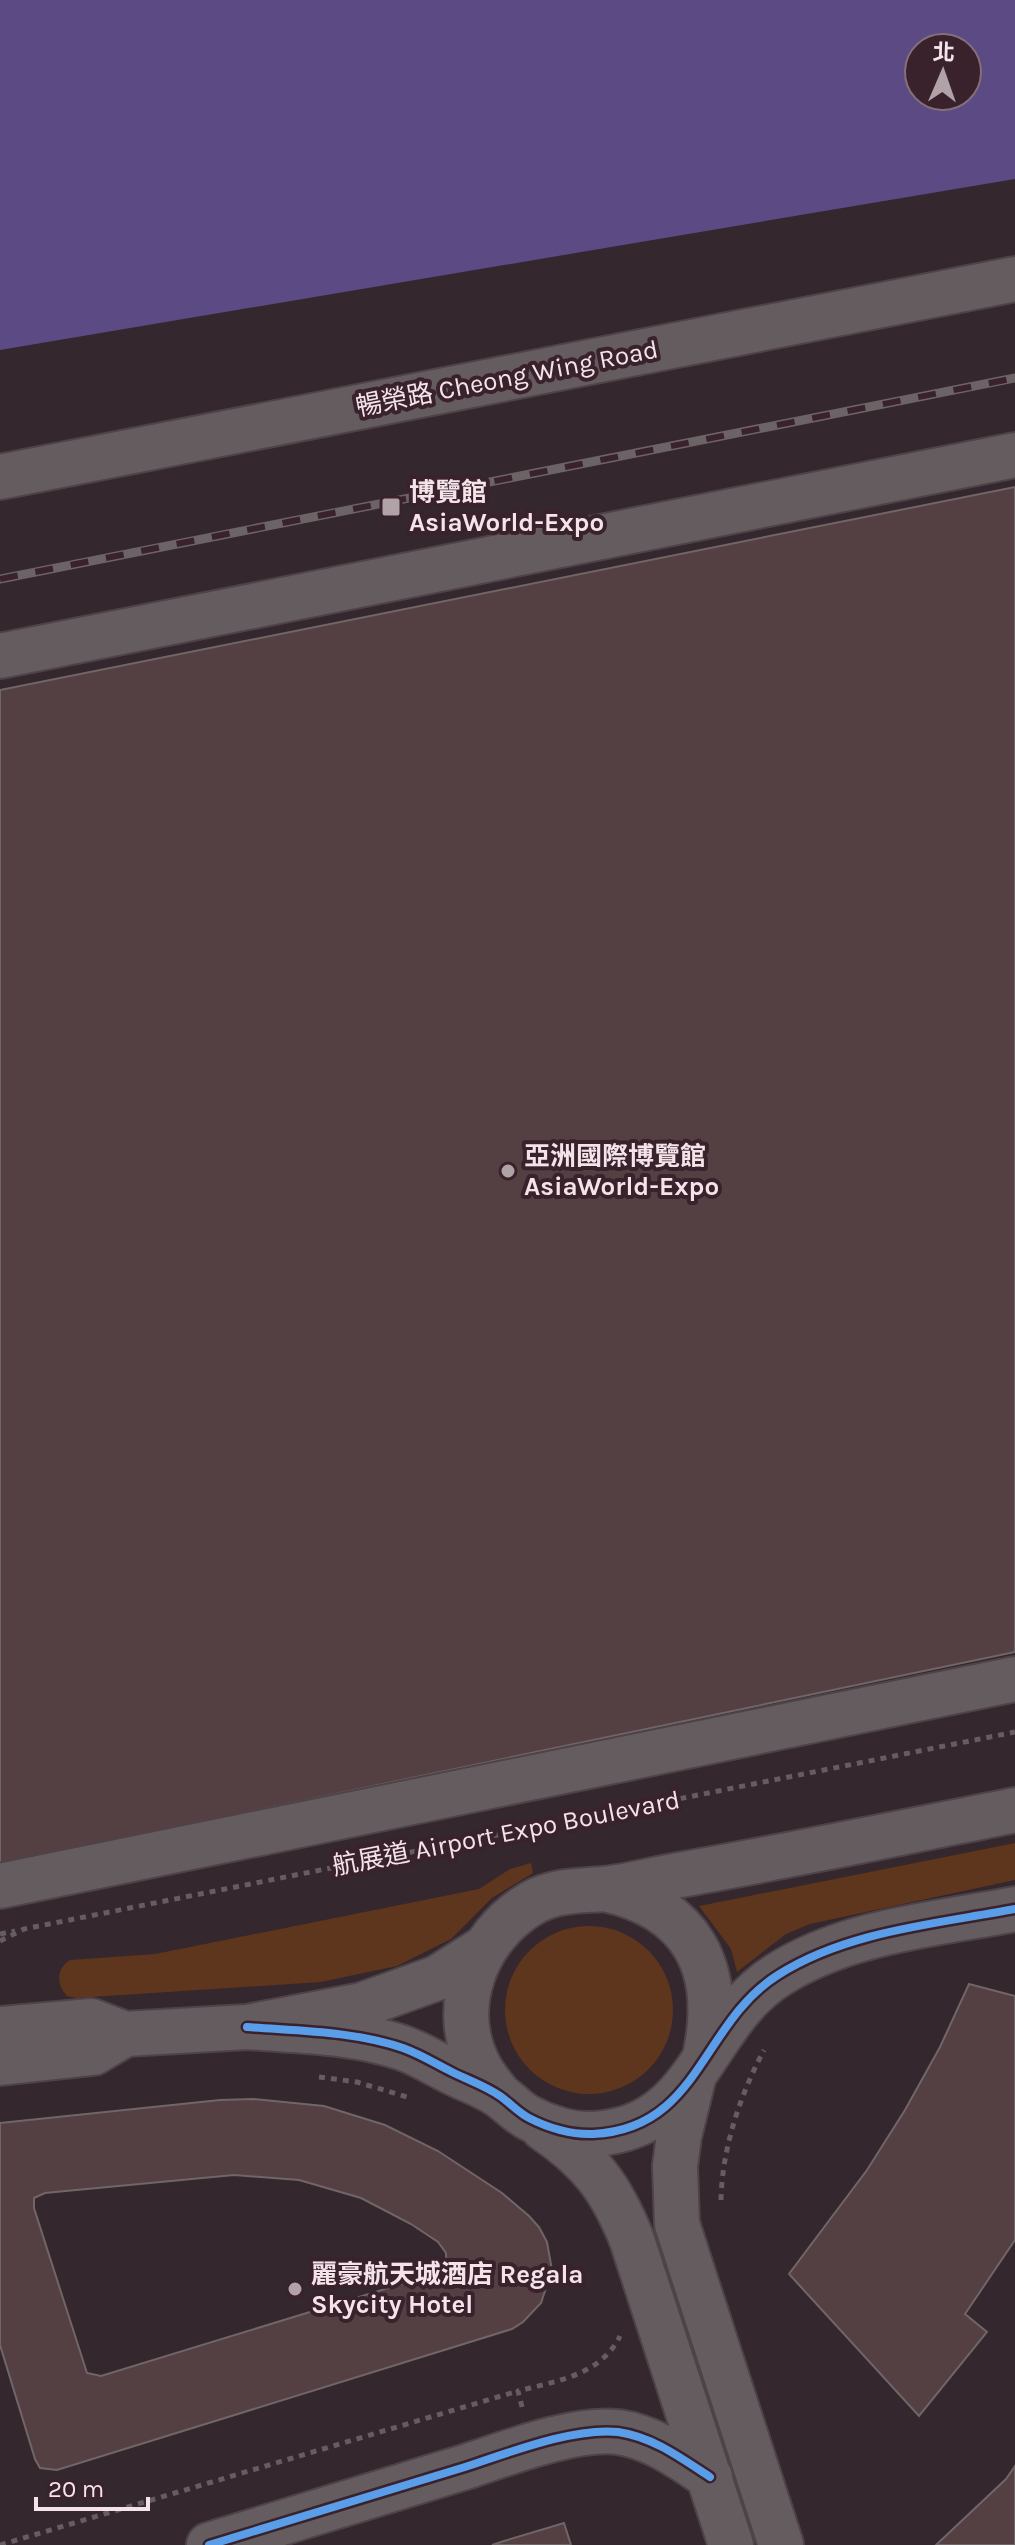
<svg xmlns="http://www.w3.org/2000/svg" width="1015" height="2545" font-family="Karla,'Noto Sans TC',sans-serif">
  <rect width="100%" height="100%" fill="#34272d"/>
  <path fill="#5e351d" d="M1015,1843V1880L810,1924L786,1934L737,1972L731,1949L699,1906Z
    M531,1863L533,1873L492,1898L451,1939L397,1966L321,1982L76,1998L67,1996C56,1984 56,1969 70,1960L155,1954L479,1889L510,1869Z
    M505 2010a84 84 0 1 1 168 0a84 84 0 1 1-168 0Z"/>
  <path fill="#5b4a83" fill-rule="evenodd" d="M0,0H1015V179L0,350ZM919,48H967V96H919Z"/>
  <path fill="#544043" stroke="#706567" stroke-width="2" fill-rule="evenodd" d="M1015,487V1652L0,1864V690Z
    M969,1984L1015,1996V2240L965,2314L987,2332L919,2416L789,2274L867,2170L905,2110L940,2047Z
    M253,2099L324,2106L385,2125L438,2151L502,2193L529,2216L539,2227L547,2242L552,2270L541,2303L523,2322L512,2329L57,2470L40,2468L35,2459L0,2345V2123L220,2100ZM234,2175L299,2180L361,2198L411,2224L438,2242L446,2253V2263L434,2274L101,2376L87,2373L34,2208V2198L45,2193Z
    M1015,2466V2545H936L1006,2479Z
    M564,2523L571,2545H492L504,2541Z"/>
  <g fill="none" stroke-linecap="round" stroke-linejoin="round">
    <g stroke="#4e4348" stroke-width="48">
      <path id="minor" d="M0,477L1015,279
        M0,656L1015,455
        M0,1886L1015,1679
        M605,1889C692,1908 723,1967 706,2052
        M247,2027C299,2031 353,2031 403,2048C420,2054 436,2064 452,2072C468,2080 486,2086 500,2096C510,2103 519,2113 529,2118C548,2128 572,2135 593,2134C700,2129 701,2023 778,1975C847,1931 936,1924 1015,1909
        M0,2029L91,2021L125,2034L247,2027L362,2005L437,1978L483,1949
        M0,2063L93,2053L125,2034
        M693,2079L679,2136L675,2166L677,2224L781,2545
        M499,2095C493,2087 486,2079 481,2070C447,2010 475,1936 532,1903C554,1890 578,1891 603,1889C625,1887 647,1881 668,1877C784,1857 900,1833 1015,1810
        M543,2128C590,2160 611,2187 632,2240L731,2545
        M209,2545C294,2519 380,2493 465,2467C508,2453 574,2427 618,2432C653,2437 681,2458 710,2477"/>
    </g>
    <path stroke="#665d61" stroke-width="5" stroke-dasharray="6 6" stroke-linecap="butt" d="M0,1934L15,1931
      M0,1941L24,1929L1015,1732
      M319,2077L357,2082L407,2097
      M721,2200C722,2149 740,2095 764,2050
      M522,2407L518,2391C557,2381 601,2375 620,2336
      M0,2545L518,2391"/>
    <use href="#minor" stroke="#655c60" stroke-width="44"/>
    <g stroke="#6c6367" stroke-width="9">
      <path id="rail" d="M0,579L1015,378"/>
    </g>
    <use href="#rail" stroke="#39222c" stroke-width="6" stroke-dasharray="18" stroke-linecap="butt"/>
    <g stroke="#39222c" stroke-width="13">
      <path id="cycleway" d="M247,2027C299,2031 353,2031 403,2048C420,2054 436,2064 452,2072C468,2080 486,2086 500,2096C510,2103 519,2113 529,2118C548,2128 572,2135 593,2134C700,2129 701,2023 778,1975C847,1931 936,1924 1015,1909
        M209,2545C294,2519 380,2493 465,2467C508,2453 574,2427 618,2432C653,2437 681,2458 710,2477"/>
    </g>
    <use href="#cycleway" stroke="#5a9eea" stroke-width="8"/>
  </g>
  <g fill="#b1a2a8" stroke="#39222c" stroke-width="3">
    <rect x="381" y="497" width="20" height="20" rx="4"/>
    <circle cx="508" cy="1171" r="8"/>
    <circle cx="295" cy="2289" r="8"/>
  </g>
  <g text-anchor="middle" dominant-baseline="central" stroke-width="8" stroke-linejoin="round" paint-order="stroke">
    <g font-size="26" fill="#f4e4ea" stroke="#39222c">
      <text transform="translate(507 378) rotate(-11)">暢榮路 Cheong Wing Road</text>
      <text transform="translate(506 1833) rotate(-11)">航展道 Airport Expo Boulevard</text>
    </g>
    <g font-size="26" font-weight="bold" fill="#f4e4ea" stroke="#39222c" text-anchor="start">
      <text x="409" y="492">博覽館<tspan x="409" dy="30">AsiaWorld-Expo</tspan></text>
      <text x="524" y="1156">亞洲國際博覽館<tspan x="524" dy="30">AsiaWorld-Expo</tspan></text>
      <text x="311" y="2274">麗豪航天城酒店 Regala<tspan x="311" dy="30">Skycity Hotel</tspan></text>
    </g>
  </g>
  <g transform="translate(943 72) rotate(2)"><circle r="38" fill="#39222c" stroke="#847078" stroke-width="2"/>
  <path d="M0-6L14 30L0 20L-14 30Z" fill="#b1a2a8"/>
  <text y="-12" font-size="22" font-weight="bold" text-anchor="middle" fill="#f4e4ea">北</text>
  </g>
  <path d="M36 2497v12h112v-12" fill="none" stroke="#f4e4ea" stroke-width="4"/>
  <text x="48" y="2497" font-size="24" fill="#f4e4ea" stroke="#39222c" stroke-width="6" paint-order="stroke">20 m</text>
</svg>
